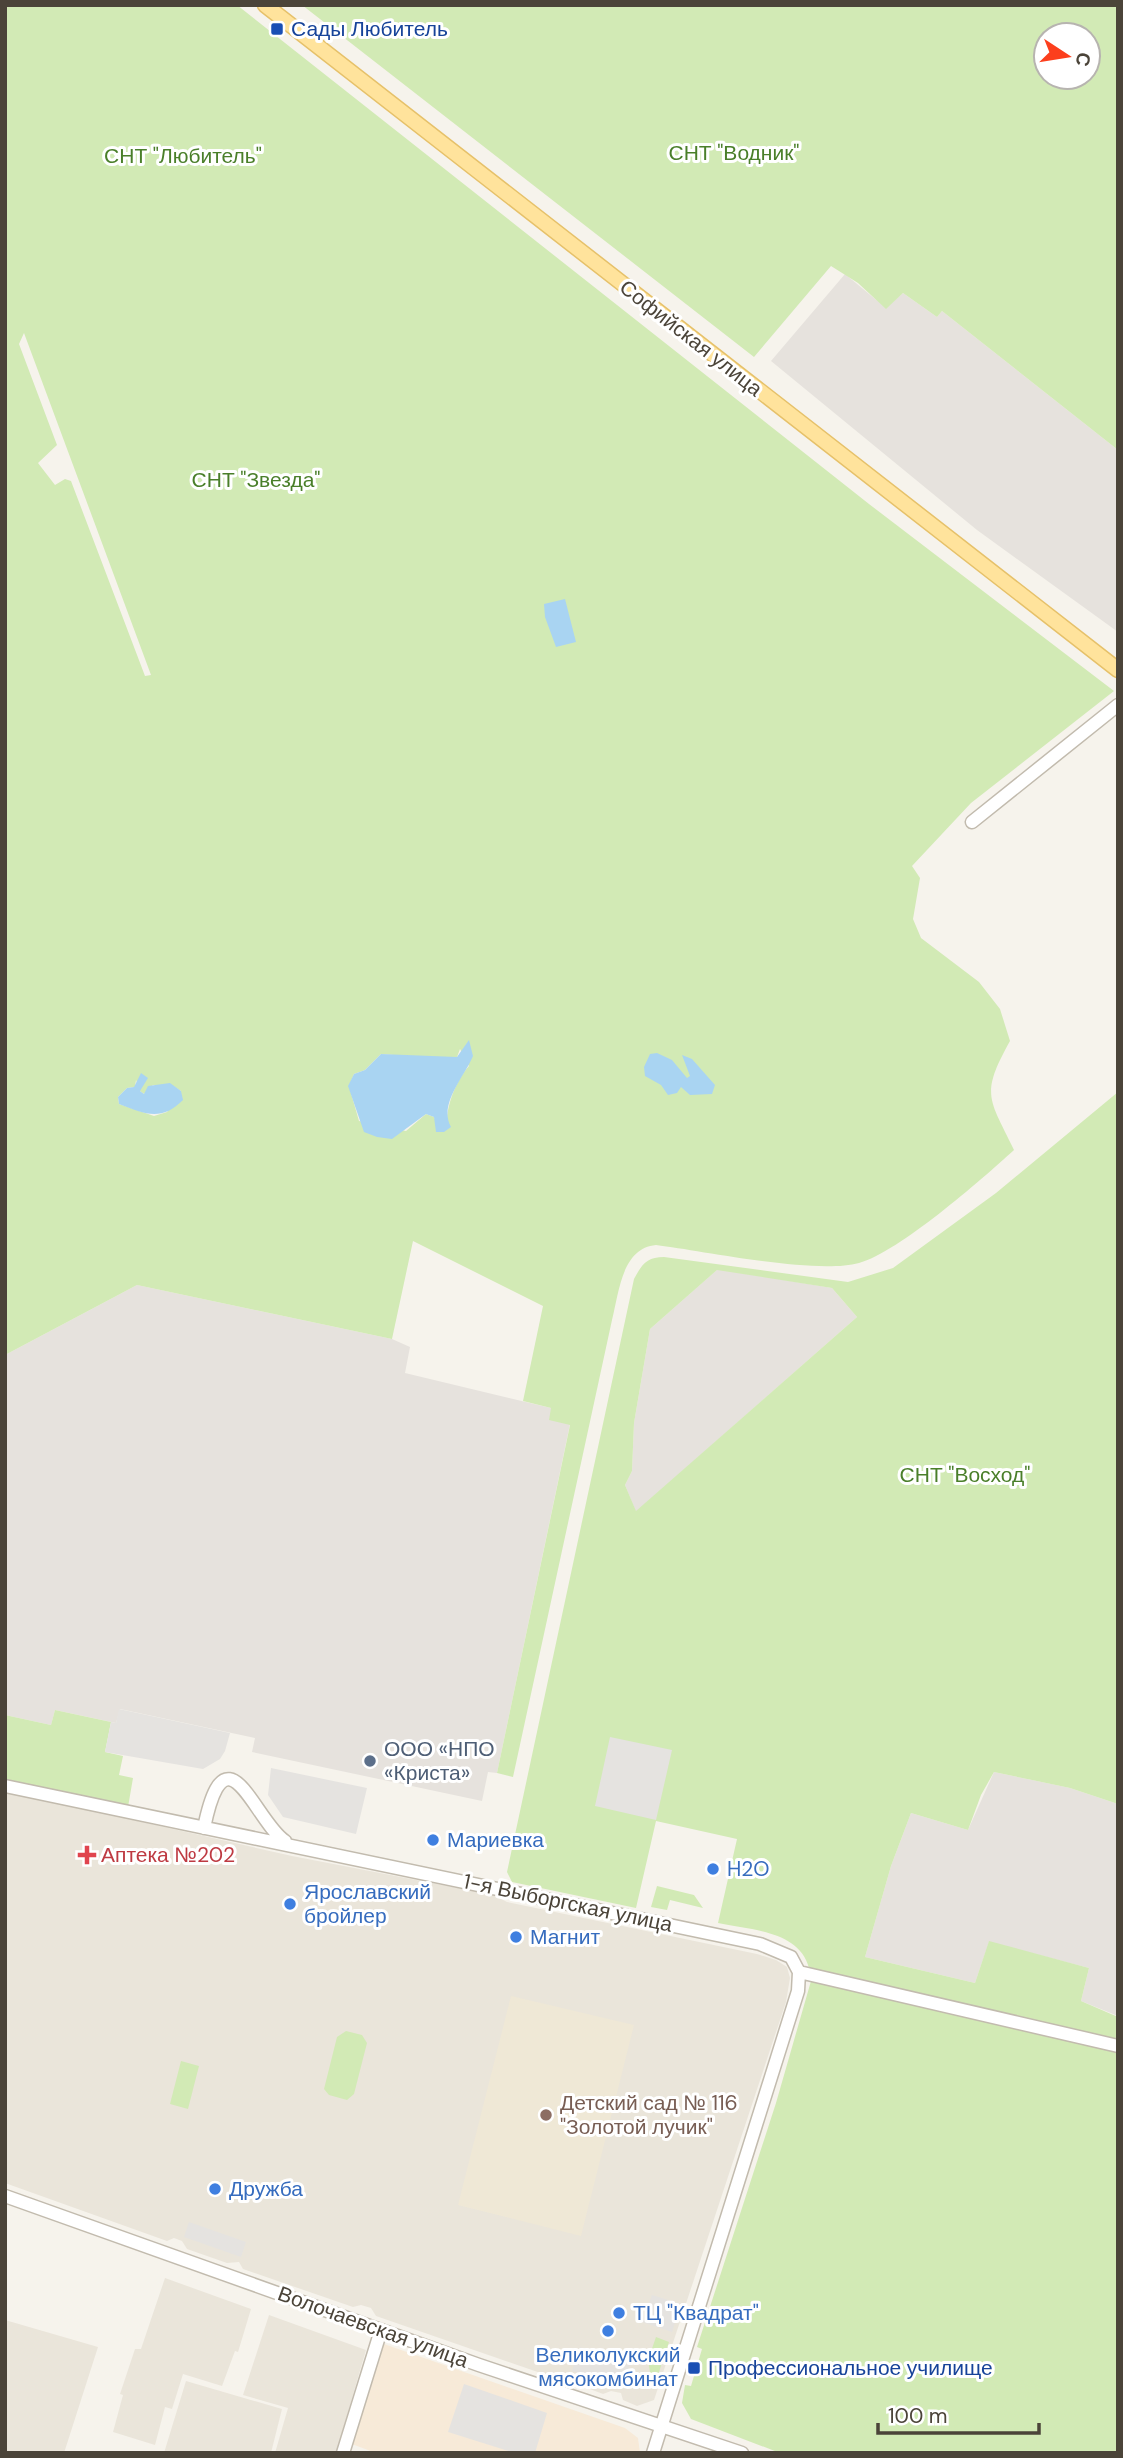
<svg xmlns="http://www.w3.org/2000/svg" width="1123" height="2458" font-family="'DM Sans',sans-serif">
  <rect width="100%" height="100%" fill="#f6f3ec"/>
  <path fill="#eae5da" d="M5,1791L292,1856L494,1895L507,1902L757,1954L776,1960L787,1967L790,1978L786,2002L654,2400L637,2406L623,2400L621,2393L611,2391L603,2394L582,2386L578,2380L570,2377L558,2379L376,2316L371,2308L361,2305L353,2307L243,2269L239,2262L227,2263L187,2249L182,2241L174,2238L167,2241L5,2183Z
    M165,2278L251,2309L238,2352L235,2351L222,2386L183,2374L172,2409L165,2407L155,2445L113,2432L123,2395L120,2394L135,2349H141Z
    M269,2315L366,2350L336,2453H275L288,2408L243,2395Z
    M5,2320L98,2347L64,2453H5Z
    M186,2381L282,2409L271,2453H164Z"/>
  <path fill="#f7ead8" d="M381,2343L625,2428L638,2438L640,2453H376L349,2443Z"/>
  <path fill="#e6e2dd" d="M845,274L886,308L903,293L937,317L942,311L1118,450V632L977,530L771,361Z
    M718,1269L832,1288L857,1317L636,1512L625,1485L632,1471L634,1423L650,1329Z
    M137,1285L392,1339L410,1347L405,1373L551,1408L570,1424L497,1773L488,1772L482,1801L252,1752L255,1738L120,1709L116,1723L55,1710L51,1725L5,1715V1355Z
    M994,1772L1070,1788L1118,1804V2016L1081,2001L1089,1968L989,1942L975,1983L865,1957L891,1866L911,1813L968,1830Z"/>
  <path fill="#efe8d6" d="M511,1996L634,2025L581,2236L458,2205Z"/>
  <path fill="#d2eab5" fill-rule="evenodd" d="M5,5H237L869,504L1114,691L971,803L912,866L920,878L913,919L921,938L979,982L1000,1009L1010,1041C980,1095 989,1098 1014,1150C981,1180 899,1252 859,1263C815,1275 705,1251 656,1245C622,1248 619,1292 612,1320L513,1777L497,1773L570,1425L549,1420L551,1408L523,1401L543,1306L413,1241L392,1339L137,1285L5,1355ZM24,333L151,675L145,676L71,481L65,479L55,485L38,463L57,445L19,344ZM460,1049L469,1066C457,1079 448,1102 447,1119L436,1122L434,1117L426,1114L406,1131L359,1121L349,1086L354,1074L365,1070L381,1054L447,1059L457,1057ZM136,1080L140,1091L144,1094L153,1085L173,1086L181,1091L167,1112L154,1116L119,1104L118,1097L127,1088L135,1087Z
    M302,5H1118V450L942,311L937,317L903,293L886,309L858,283L831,266L754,357ZM1046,35H1088V77H1046Z
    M1118,1092V1804L1070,1788L994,1772L981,1795L968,1830L911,1813L891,1866L865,1957L975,1983L989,1941L1089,1968L1081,2001L1118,2017V2040L809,1968C799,1930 749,1930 718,1923L737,1839L656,1821L636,1908L512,1882L507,1872L634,1279C642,1264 647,1257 664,1257L848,1282L893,1268L996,1193ZM717,1270L832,1288L857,1317L636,1511L625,1485L632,1471L634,1423L650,1329Z
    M55,1710L111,1722L105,1752L123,1756L119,1775L133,1778L128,1807L5,1781V1715L51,1725Z
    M657,1886L694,1895L703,1908L670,1900L667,1910L651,1907Z
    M811,1981L1118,2051V2453H780L691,2419L682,2403L685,2385L691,2386L702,2349L697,2347L776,2103Z
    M346,2031L362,2035L367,2043L354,2094L347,2100L329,2095L324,2089L337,2037Z
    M181,2061L199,2066L188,2109L170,2104Z
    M656,2337L669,2342L653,2390L648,2360Z"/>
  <path fill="#e5e3e0" d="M119,1709L230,1733L225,1751L220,1759L203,1769L105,1752L111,1722L116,1723Z
    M610,1737L672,1750L656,1820L595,1806Z
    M271,1768L367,1788L356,1834L283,1817L268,1795Z
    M189,2222L246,2242L241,2257L184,2237Z
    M652,2295L681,2304L672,2332L642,2322Z
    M580,2347L630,2365L622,2388L572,2371Z
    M464,2384L547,2413L535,2453H515L448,2432Z"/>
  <path fill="#a9d4f2" d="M565,599L576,642L556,647L545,617L544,604Z
    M469,1040L473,1056C465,1076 438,1104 451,1127L444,1132H436L434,1117L426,1114L392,1139L377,1137L364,1132L348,1086L354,1074L365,1070L381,1054L457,1057Z
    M657,1053L672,1060L687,1078L690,1076L682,1055L692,1059L715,1085L712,1094L690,1095L681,1087L677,1093L668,1095L661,1085L645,1076L644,1067L650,1054Z
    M141,1073L148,1078L140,1091L144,1094L148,1086L170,1083L181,1091L183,1100C161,1122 145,1114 119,1104L118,1097L127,1088L134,1087Z"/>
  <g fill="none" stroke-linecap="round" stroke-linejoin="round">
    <g stroke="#c2bbae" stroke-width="15">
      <path id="minor" d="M972,822L1118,705
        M5,1786L760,1944L791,1957L799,1972L798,1991L653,2453
        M204,1828C226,1720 255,1822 285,1841
        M799,1972L1118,2046
        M5,2196L479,2365L742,2453
        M343,2453L381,2330"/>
    </g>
    <g stroke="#e6c16a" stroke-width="17">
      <path id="major" d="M265,5L1118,670"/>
    </g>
    <use href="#minor" stroke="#fff" stroke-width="12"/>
    <use href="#major" stroke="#ffe39c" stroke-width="14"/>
  </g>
  <g fill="#1a4fb4" stroke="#fff" stroke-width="2.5">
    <rect x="270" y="22" width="14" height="14" rx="3.5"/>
    <rect x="687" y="2361" width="14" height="14" rx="3.5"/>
  </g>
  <circle fill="#5c6f8a" stroke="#fff" stroke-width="2.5" cx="370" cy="1761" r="7"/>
  <g fill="#3f7fe0" stroke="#fff" stroke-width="2.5">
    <circle cx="433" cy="1840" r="7"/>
    <circle cx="713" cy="1869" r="7"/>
    <circle cx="290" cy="1904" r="7"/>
    <circle cx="516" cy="1937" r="7"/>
    <circle cx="215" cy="2189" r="7"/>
    <circle cx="619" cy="2313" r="7"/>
    <circle cx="608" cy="2331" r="7"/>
  </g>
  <path fill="#e0444e" stroke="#fff" stroke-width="2.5" d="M83.5 1844.5h7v7h7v7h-7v7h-7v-7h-7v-7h7z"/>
  <circle fill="#8d6e63" stroke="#fff" stroke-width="2.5" cx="546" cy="2115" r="7"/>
  <g text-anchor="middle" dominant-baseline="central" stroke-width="6" stroke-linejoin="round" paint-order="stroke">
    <g font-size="21" fill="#164399" stroke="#fff" text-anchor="start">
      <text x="291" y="29">Сады Любитель</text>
      <text x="708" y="2368">Профессиональное училище</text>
    </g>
    <g font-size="21" fill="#4a7f2a" stroke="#fff">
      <text x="734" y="153">СНТ "Водник"</text>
      <text x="183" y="156">СНТ "Любитель"</text>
      <text x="256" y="480">СНТ "Звезда"</text>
      <text x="965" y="1475">СНТ "Восход"</text>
    </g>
    <g font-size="21" fill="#4b4439" stroke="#fff">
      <text transform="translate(691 338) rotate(38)">Софийская улица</text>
      <text transform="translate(568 1903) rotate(12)">1-я Выборгская улица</text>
      <text transform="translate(373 2327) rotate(20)">Волочаевская улица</text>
    </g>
    <g font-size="21" fill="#4e5e75" stroke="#fff" text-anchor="start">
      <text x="384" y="1749">ООО «НПО<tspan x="384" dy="24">«Криста»</tspan></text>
    </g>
    <g font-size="21" fill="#366cbe" stroke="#fff" text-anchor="start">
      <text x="447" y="1840">Мариевка</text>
      <text x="727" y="1869">H2O</text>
      <text x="304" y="1892">Ярославский<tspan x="304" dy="24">бройлер</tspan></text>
      <text x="530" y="1937">Магнит</text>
      <text x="229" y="2189">Дружба</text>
      <text x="633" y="2313">ТЦ "Квадрат"</text>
      <text x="608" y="2355" text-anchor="middle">Великолукский<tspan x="608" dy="24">мясокомбинат</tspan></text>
    </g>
    <g font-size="21" fill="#be3a42" stroke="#fff" text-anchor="start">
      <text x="101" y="1855">Аптека №202</text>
    </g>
    <g font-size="21" fill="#785e54" stroke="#fff" text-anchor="start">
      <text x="560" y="2103">Детский сад № 116<tspan x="560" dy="24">"Золотой лучик"</tspan></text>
    </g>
  </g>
  <rect width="1123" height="2458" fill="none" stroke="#4b4439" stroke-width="14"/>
  <g transform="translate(1067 56) rotate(102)"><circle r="33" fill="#ffffff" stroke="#b7b4b0" stroke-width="2"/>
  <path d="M0-5L12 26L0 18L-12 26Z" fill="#fc3f1d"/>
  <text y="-10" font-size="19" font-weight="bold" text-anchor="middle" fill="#4b4439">С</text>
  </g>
  <path d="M878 2423v10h161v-10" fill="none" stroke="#4b4439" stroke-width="3.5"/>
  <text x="888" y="2423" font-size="21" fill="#4b4439" stroke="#ffffff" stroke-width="5" paint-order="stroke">100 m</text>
</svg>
